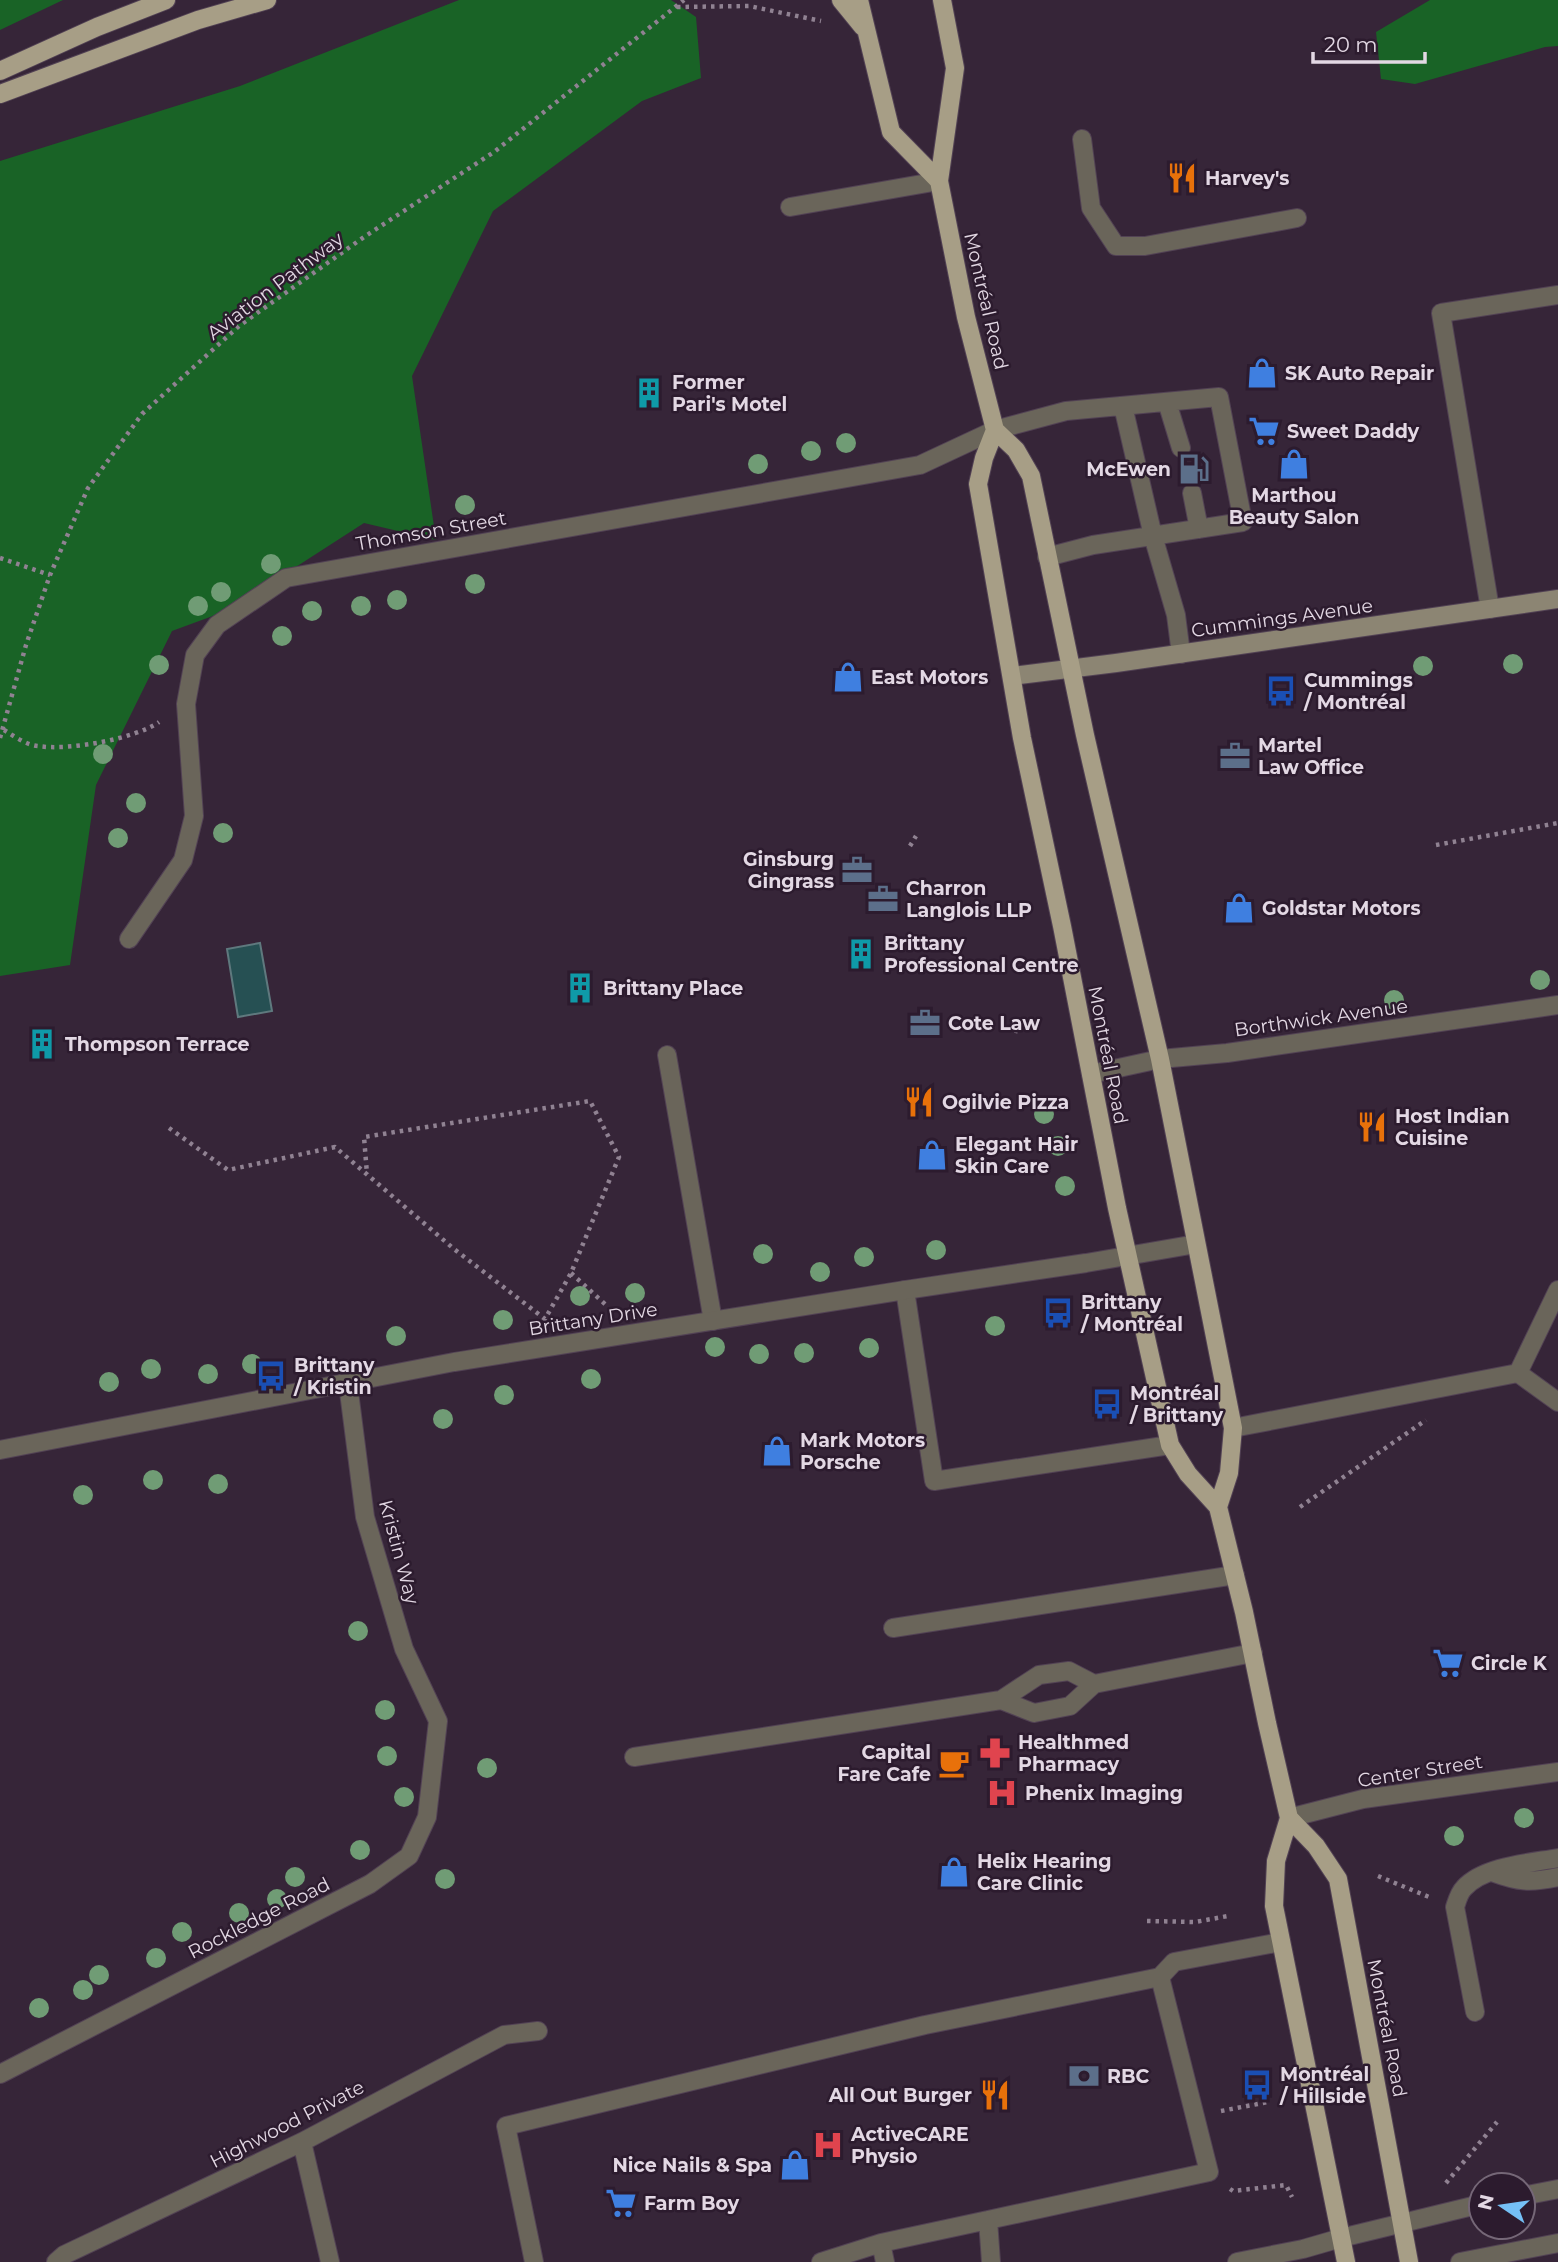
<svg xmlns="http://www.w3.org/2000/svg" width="1558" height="2262" font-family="Montserrat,sans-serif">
  <rect width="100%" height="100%" fill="#362538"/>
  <path fill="#196326" d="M0,0H63L0,30Z
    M459,0H671L696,17L701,78L642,101L493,211L412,376L436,540L364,523L229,610L172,631L96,785L70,965L0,976V161L240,86Z
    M1430,0H1558V46L1545,47L1415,84L1381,79L1376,32Z"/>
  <path fill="#265053" stroke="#5f797e" stroke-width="2" d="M260,943L272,1011L238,1017L227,949Z"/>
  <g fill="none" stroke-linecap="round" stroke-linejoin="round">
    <g stroke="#524254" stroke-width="20">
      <path id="lane" d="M1082,139L1091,208L1116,246H1145L1297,218
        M790,207L939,181
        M1167,402L1181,448
        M1123,406L1153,536L1176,615L1181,654
        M995,430L1066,411L1219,397L1243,522L1093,545L1047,557
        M1192,493L1199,529
        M1490,609L1441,313L1558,295
        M667,1055L713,1321
        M905,1290L934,1481L1170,1445
        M1518,1373L1558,1290
        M1233,1428L1518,1373L1558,1402
        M893,1628L1235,1575
        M1001,1700L1034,1713L1070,1706L1094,1684L1253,1653
        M634,1757L1001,1700L1039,1675L1069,1671L1094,1684
        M1492,1872C1519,1882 1530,1883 1558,1877
        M1160,1977L1174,1962L1281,1942
        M1475,2012L1455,1907C1457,1901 1459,1893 1464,1888C1484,1866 1530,1863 1558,1858
        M1523,2196L1558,2189
        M881,2243L885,2262
        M534,2262L506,2126L925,2025L1160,1977L1209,2172L988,2220
        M821,2262L881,2243L988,2220L991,2262
        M1237,2262L1303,2249L1341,2238L1481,2204
        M1460,2262L1558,2243"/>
    </g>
    <g stroke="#524254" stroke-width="20">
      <path id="street" d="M129,939L183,860L194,816L186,704L195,655L217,625L286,578L920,465L995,430
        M1091,1074L1160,1059L1227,1053L1558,1005
        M0,1450L454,1362L905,1290L1086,1263L1196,1244
        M1289,1818L1363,1799L1558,1772
        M0,2074L370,1884L409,1856L427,1817L438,1721L404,1649L365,1517L348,1384
        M302,2142L330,2262
        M56,2262L64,2255L302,2142L504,2035L538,2031"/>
    </g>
    <g stroke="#524254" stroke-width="20">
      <path id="secondary" d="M1012,676L1116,663L1558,599"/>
    </g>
    <g stroke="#524254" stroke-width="20">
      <path id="primary" d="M841,0L863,27
        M859,0L891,132L939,181
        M942,0L955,68L939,181L966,317L995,430L1016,450L1031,476L1085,735L1160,1059L1233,1428L1229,1473L1218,1507
        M0,71L97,27L166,0
        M0,94L198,20L267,0
        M995,430L984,458L978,484L1022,738L1062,926L1117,1208L1170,1445L1188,1474L1218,1507L1244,1612L1267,1723L1289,1818L1276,1861L1274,1906L1346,2262
        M1289,1818L1316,1846L1338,1879L1409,2262"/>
    </g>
    <path stroke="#908292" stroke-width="4.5" stroke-dasharray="3.5 5" stroke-linecap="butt" d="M677,7L749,6L821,21
      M0,558L50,575
      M4,730C14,736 26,745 38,746C67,751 135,739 159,722
      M0,738L26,645L50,575L88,488L142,414L239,326L364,237L494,152L684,0
      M1436,845L1558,823
      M910,846L916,836
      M1006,1029L1021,1032
      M169,1128L228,1170L335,1147L454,1249L545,1319L571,1273L619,1157L590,1101L364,1137L367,1174
      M571,1273L606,1305
      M1300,1507L1426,1420
      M1378,1876L1429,1897
      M1147,1921L1195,1922L1228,1916
      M1221,2111L1268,2102
      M1446,2183L1497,2122
      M1230,2189L1233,2191L1286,2185L1292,2197"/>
    <use href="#lane" stroke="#6a655a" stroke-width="18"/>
    <use href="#street" stroke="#6a655a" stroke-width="18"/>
    <use href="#secondary" stroke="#8c8573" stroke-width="18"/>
    <use href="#primary" stroke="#a79e86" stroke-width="18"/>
  </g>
  <g fill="#709c75">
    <circle cx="846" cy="443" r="10"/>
    <circle cx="811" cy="451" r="10"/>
    <circle cx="758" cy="464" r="10"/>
    <circle cx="465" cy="505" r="10"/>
    <circle cx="271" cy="564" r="10"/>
    <circle cx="475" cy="584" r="10"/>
    <circle cx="221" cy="592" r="10"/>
    <circle cx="397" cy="600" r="10"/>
    <circle cx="198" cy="606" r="10"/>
    <circle cx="361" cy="606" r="10"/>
    <circle cx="312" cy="611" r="10"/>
    <circle cx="282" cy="636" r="10"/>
    <circle cx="1513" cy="664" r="10"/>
    <circle cx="159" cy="665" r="10"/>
    <circle cx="1423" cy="666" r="10"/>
    <circle cx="103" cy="754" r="10"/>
    <circle cx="136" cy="803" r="10"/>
    <circle cx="223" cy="833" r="10"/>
    <circle cx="118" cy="838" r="10"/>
    <circle cx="1540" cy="980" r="10"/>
    <circle cx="1394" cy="1000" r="10"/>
    <circle cx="1044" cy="1114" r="10"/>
    <circle cx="1058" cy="1146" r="10"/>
    <circle cx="1065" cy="1186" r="10"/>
    <circle cx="936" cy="1250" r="10"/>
    <circle cx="763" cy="1254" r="10"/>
    <circle cx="864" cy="1257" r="10"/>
    <circle cx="820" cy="1272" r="10"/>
    <circle cx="635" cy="1293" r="10"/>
    <circle cx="580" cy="1296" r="10"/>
    <circle cx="503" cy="1320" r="10"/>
    <circle cx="995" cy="1326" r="10"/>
    <circle cx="396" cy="1336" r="10"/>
    <circle cx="715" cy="1347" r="10"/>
    <circle cx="869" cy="1348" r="10"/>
    <circle cx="804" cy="1353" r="10"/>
    <circle cx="759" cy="1354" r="10"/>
    <circle cx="252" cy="1364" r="10"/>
    <circle cx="151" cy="1369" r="10"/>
    <circle cx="208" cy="1374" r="10"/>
    <circle cx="591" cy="1379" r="10"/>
    <circle cx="109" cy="1382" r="10"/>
    <circle cx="504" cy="1395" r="10"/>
    <circle cx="443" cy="1419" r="10"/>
    <circle cx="153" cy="1480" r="10"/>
    <circle cx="218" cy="1484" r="10"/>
    <circle cx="83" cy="1495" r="10"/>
    <circle cx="358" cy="1631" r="10"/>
    <circle cx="385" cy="1710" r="10"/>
    <circle cx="387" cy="1756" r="10"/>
    <circle cx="487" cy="1768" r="10"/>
    <circle cx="404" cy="1797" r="10"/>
    <circle cx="1524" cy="1818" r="10"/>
    <circle cx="1454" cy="1836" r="10"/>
    <circle cx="360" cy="1850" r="10"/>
    <circle cx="295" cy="1877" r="10"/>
    <circle cx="445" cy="1879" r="10"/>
    <circle cx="277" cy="1899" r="10"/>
    <circle cx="239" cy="1913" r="10"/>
    <circle cx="182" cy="1932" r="10"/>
    <circle cx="156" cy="1958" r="10"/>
    <circle cx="99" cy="1975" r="10"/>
    <circle cx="83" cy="1990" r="10"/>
    <circle cx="39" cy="2008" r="10"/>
  </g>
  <defs>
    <g id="restaurant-bare" transform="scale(2.415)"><path d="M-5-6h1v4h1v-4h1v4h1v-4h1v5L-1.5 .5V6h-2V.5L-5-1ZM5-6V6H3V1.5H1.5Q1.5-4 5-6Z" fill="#e8710a" stroke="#2c1b2e" stroke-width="2.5" paint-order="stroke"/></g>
    <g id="shop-bare" transform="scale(2.415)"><path d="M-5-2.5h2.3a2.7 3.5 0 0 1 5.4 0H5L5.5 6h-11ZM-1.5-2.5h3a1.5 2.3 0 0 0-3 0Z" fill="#3f7fe0" stroke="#2c1b2e" stroke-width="2.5" paint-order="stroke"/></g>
    <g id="building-bare" transform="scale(2.415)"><path d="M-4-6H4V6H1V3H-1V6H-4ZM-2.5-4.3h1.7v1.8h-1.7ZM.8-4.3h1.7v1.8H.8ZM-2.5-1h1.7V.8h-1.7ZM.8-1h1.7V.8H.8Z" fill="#0f9aa8" stroke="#2c1b2e" stroke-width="2.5" paint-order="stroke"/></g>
    <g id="supermarket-bare" transform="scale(2.415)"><path d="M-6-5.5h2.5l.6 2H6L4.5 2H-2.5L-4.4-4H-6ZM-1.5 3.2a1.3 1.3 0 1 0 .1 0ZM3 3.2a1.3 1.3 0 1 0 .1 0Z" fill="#3f7fe0" stroke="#2c1b2e" stroke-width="2.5" paint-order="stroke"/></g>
    <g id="fuel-bare" transform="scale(2.415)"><path d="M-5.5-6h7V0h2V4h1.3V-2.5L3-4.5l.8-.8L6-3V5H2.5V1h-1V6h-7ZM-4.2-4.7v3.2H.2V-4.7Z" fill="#5c6f8a" stroke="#2c1b2e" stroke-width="2.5" paint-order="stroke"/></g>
    <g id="bus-bare" transform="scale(2.415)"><path d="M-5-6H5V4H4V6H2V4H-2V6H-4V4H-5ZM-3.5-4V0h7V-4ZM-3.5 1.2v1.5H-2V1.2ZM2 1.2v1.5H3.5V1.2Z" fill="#1a4fb4" stroke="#2c1b2e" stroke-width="2.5" paint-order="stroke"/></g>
    <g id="office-bare" transform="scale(2.415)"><path d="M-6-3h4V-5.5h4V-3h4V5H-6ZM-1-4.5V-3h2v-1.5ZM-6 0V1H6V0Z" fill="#5c6f8a" stroke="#2c1b2e" stroke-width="2.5" paint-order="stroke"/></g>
    <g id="pharmacy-bare" transform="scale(2.415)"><path d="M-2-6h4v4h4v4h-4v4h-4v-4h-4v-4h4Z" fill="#e0444e" stroke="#2c1b2e" stroke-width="2.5" paint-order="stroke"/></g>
    <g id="cafe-bare" transform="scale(2.415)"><path d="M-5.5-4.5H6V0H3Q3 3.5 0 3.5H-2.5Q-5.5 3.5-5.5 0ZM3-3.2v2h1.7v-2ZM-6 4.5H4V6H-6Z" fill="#e8710a" stroke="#2c1b2e" stroke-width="2.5" paint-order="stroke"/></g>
    <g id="hospital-bare" transform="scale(2.415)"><path d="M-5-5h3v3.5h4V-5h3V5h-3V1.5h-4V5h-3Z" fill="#e0444e" stroke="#2c1b2e" stroke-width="2.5" paint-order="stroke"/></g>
    <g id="bank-bare" transform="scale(2.415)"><path d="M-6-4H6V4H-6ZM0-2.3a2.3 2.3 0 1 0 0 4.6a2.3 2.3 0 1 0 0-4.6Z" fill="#5c6f8a" stroke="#2c1b2e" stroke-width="2.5" paint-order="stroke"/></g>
  </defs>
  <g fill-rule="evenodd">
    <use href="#restaurant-bare" x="1182" y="178"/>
    <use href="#shop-bare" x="1262" y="373"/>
    <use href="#building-bare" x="649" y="393"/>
    <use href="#supermarket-bare" x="1264" y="431"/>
    <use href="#shop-bare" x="1294" y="464"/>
    <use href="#fuel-bare" x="1194" y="469"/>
    <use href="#shop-bare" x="848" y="677"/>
    <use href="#bus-bare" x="1281" y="691"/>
    <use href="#office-bare" x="1235" y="756"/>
    <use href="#office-bare" x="857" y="870"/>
    <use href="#office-bare" x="883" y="899"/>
    <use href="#shop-bare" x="1239" y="908"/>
    <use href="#building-bare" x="861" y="954"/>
    <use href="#building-bare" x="580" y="988"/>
    <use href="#office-bare" x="925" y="1023"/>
    <use href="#building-bare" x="42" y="1044"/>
    <use href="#restaurant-bare" x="919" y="1102"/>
    <use href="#restaurant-bare" x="1372" y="1127"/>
    <use href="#shop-bare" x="932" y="1155"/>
    <use href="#bus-bare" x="1058" y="1313"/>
    <use href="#bus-bare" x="271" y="1376"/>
    <use href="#bus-bare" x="1107" y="1404"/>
    <use href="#shop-bare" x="777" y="1451"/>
    <use href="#supermarket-bare" x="1448" y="1663"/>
    <use href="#pharmacy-bare" x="995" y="1753"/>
    <use href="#cafe-bare" x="954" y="1763"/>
    <use href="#hospital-bare" x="1002" y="1793"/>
    <use href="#shop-bare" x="954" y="1872"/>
    <use href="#bank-bare" x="1084" y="2076"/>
    <use href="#bus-bare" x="1257" y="2085"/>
    <use href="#restaurant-bare" x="995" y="2095"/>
    <use href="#hospital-bare" x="828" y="2145"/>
    <use href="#shop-bare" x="795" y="2165"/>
    <use href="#supermarket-bare" x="621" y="2203"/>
  </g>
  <g text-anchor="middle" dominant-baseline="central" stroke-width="5" stroke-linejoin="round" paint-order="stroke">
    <g font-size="19" font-weight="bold" fill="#e3d8e4" stroke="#2c1b2e" text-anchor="start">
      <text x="1205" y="178">Harvey's</text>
      <text x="1285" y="373">SK Auto Repair</text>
      <text x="672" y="382">Former<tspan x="672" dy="22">Pari's Motel</tspan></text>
      <text x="1287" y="431">Sweet Daddy</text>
      <text x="1171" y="469" text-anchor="end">McEwen</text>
      <text x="1294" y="495" text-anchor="middle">Marthou<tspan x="1294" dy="22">Beauty Salon</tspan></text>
      <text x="871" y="677">East Motors</text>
      <text x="1304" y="680">Cummings<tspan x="1304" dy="22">/ Montréal</tspan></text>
      <text x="1258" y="745">Martel<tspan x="1258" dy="22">Law Office</tspan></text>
      <text x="834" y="859" text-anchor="end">Ginsburg<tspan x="834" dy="22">Gingrass</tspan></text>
      <text x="906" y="888">Charron<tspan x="906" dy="22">Langlois LLP</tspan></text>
      <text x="1262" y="908">Goldstar Motors</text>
      <text x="884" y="943">Brittany<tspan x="884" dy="22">Professional Centre</tspan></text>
      <text x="603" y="988">Brittany Place</text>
      <text x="948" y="1023">Cote Law</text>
      <text x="65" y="1044">Thompson Terrace</text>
      <text x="942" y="1102">Ogilvie Pizza</text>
      <text x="1395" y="1116">Host Indian<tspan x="1395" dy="22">Cuisine</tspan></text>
      <text x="955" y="1144">Elegant Hair<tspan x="955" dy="22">Skin Care</tspan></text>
      <text x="1081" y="1302">Brittany<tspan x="1081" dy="22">/ Montréal</tspan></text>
      <text x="294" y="1365">Brittany<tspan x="294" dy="22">/ Kristin</tspan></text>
      <text x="1130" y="1393">Montréal<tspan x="1130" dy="22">/ Brittany</tspan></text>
      <text x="800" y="1440">Mark Motors<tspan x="800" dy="22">Porsche</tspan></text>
      <text x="1471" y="1663">Circle K</text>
      <text x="1018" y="1742">Healthmed<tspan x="1018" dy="22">Pharmacy</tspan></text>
      <text x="931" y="1752" text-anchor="end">Capital<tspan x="931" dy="22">Fare Cafe</tspan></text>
      <text x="1025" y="1793">Phenix Imaging</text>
      <text x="977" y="1861">Helix Hearing<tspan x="977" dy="22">Care Clinic</tspan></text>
      <text x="1280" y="2074">Montréal<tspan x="1280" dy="22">/ Hillside</tspan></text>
      <text x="1107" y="2076">RBC</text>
      <text x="972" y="2095" text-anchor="end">All Out Burger</text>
      <text x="851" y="2134">ActiveCARE<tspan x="851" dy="22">Physio</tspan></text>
      <text x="772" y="2165" text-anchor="end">Nice Nails &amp; Spa</text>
      <text x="644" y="2203">Farm Boy</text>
    </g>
    <g font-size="19" fill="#e3d8e4" stroke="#2c1b2e">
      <text transform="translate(275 286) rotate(-37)">Aviation Pathway</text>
      <text transform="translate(986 301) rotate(77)">Montréal Road</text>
      <text transform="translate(431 531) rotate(-10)">Thomson Street</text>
      <text transform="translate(1282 618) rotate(-8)">Cummings Avenue</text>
      <text transform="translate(1321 1018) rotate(-8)">Borthwick Avenue</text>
      <text transform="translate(1108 1055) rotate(79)">Montréal Road</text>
      <text transform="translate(593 1319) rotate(-9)">Brittany Drive</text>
      <text transform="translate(399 1552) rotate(75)">Kristin Way</text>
      <text transform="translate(1420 1771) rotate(-9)">Center Street</text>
      <text transform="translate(259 1918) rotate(-27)">Rockledge Road</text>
      <text transform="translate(1387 2028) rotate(79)">Montréal Road</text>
      <text transform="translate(287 2124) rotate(-27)">Highwood Private</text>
    </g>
  </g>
  <g transform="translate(1502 2206) rotate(283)"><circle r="33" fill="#2c1b2e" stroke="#756777" stroke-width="2"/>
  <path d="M0-5L12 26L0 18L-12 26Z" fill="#75c0f6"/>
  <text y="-10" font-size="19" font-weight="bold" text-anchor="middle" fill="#e3d8e4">N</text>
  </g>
  <path d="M1313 52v10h112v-10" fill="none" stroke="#e3d8e4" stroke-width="3.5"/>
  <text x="1324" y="52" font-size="21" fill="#e3d8e4" stroke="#2c1b2e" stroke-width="5" paint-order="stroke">20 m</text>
</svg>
